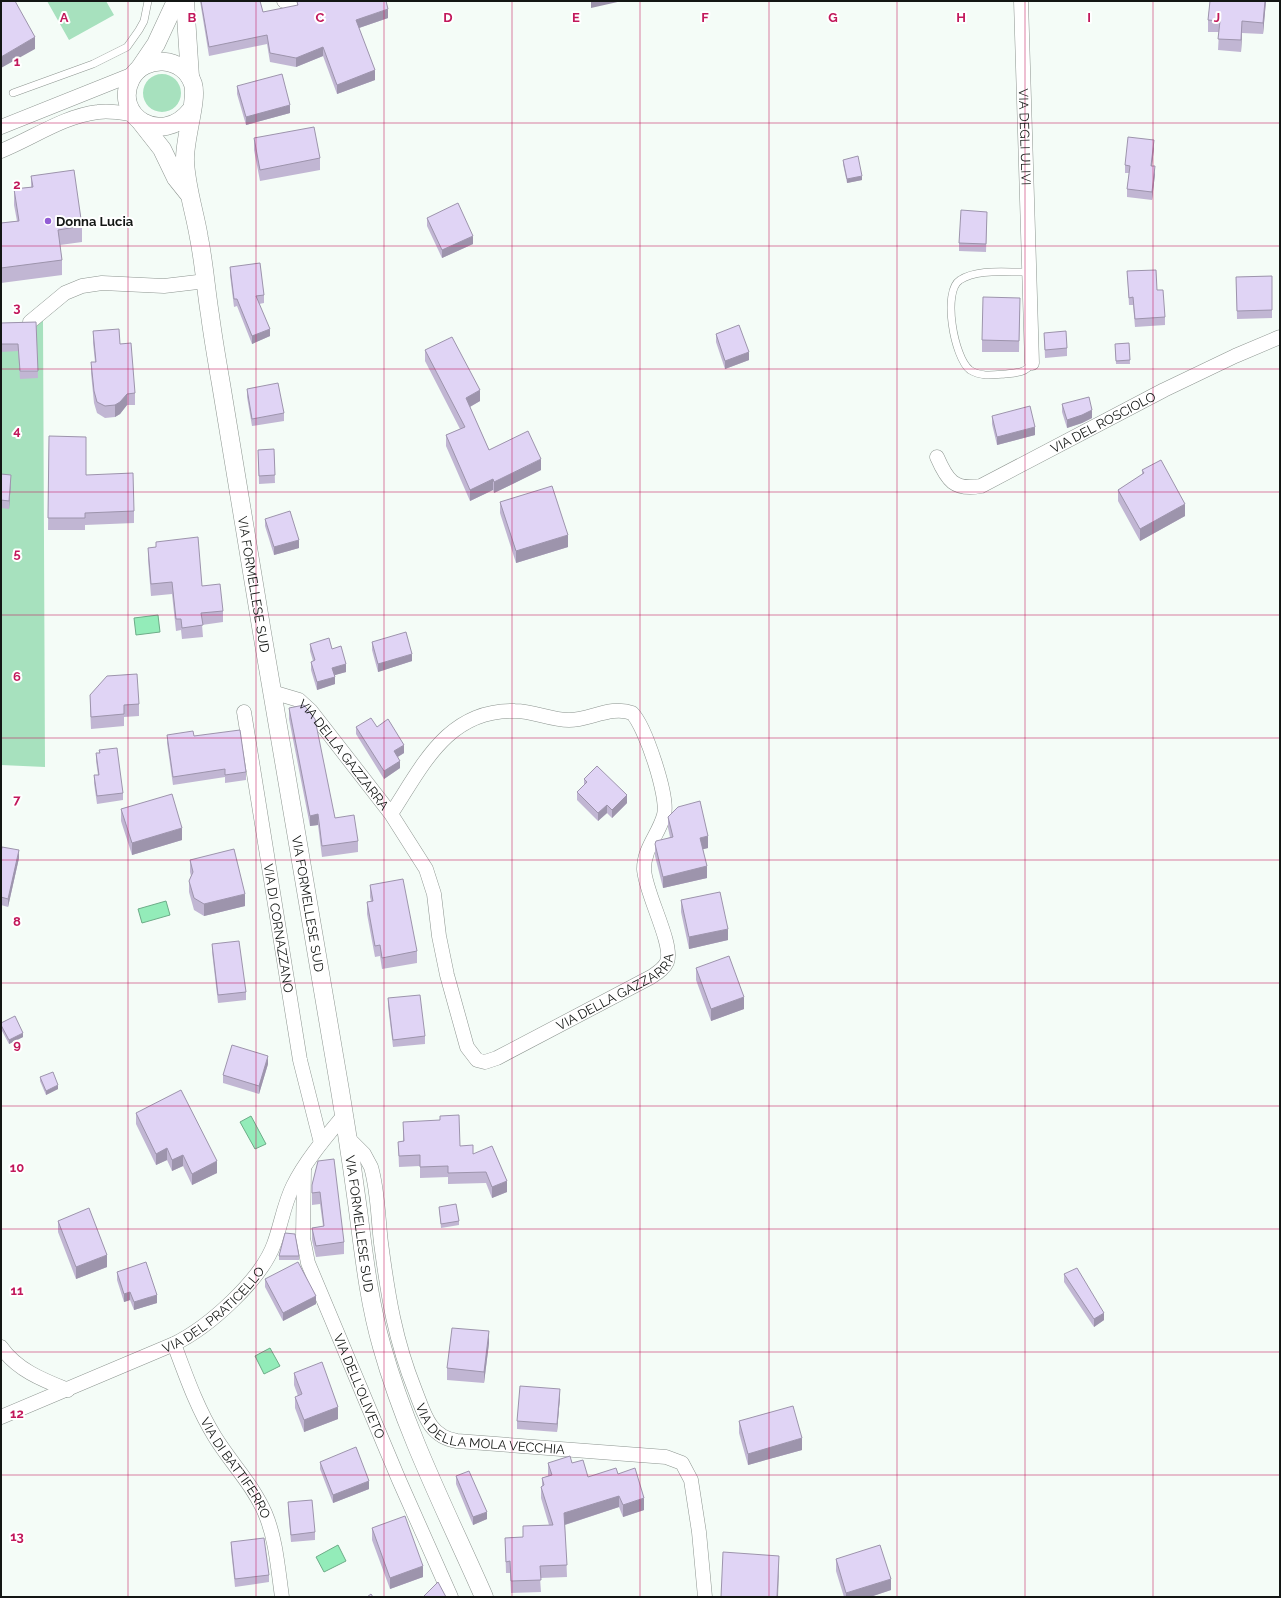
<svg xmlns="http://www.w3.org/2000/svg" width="1281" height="1598" font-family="Raleway,sans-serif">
  <rect width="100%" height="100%" fill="#f4fcf7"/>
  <path fill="#a7e1be" d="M47,1H106L114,15L69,40Z
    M143 93a19 19 0 1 1 38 0a19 19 0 1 1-38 0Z
    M43,320L45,767L1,765V324Z"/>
  <path fill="#93ecb9" stroke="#6dac88" d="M158,615L160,632L136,635L134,618Z
    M166,901L170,915L142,923L138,909Z
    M251,1116L266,1144L255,1149L240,1122Z
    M270,1348L280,1366L264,1374L255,1356Z
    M338,1545L346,1561L324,1572L316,1557Z"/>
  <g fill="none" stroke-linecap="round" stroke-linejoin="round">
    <g stroke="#8d9590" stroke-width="8">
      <path id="service" d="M13,93L93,64L127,47L139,30L144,21L148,1
        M1029,272C1009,273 978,268 960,280C942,291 954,358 970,370C981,377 993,375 1005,374C1016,373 1026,373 1032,363"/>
    </g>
    <g stroke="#8d9590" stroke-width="15">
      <g id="minor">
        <path d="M284,1L292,3L304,1"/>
        <path id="s1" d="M1021,1L1032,363"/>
        <path d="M1,127L136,73"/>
        <path d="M1,151C33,138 64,116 98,112C111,110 123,113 135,115"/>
        <path d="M30,322L65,293L82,286L102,283L164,286L206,281"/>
        <path id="s2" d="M937,457C947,480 954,491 981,486L1164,390L1235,356L1280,337"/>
        <path id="s3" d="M272,692L299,700L311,711L391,814L426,869L434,894L439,936L447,975L467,1047L477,1060L485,1062L497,1058L651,977C657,973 664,969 667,962C674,944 645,893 644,869C644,848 659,834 664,815C669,797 645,726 632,713C612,705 589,720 569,720C550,720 534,711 515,711C448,709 423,765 391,814"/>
        <path id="s4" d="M244,712L300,1060L321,1143"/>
        <path id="s5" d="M348,1138L364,1154L371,1167C378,1191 378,1218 381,1243C388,1296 395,1340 415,1390C424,1413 429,1437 457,1441L666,1457L682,1463L691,1480L699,1532L705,1597"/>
        <path id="s6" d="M304,1169L303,1238L308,1263L399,1480L451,1597"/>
        <path id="s7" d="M174,1344C186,1376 197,1408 215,1437C231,1463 253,1485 265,1513C276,1539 278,1569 282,1597"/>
        <path d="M1,1347C17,1370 43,1380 68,1390"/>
        <path id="s8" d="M1,1417L174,1344C209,1327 261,1280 274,1244C281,1225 284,1204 293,1186C306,1160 326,1137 345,1114"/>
      </g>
    </g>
    <g stroke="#8d9590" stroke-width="19">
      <g id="tertiary">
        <path d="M185,1L190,77"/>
        <path d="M139,69L156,44L176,1"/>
        <path id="s9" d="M191,110C162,147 112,116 131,79C144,54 184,56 193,84C198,100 184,139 185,161C186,187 195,213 199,238C204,263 206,290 210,315C213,338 217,361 221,384C257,608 296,831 334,1055C343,1106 351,1158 358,1210C364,1256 369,1302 382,1347C406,1433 448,1515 484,1597"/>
        <path d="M140,121L162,149L176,178L188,193"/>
      </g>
    </g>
    <use href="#service" stroke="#fff" stroke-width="7"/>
    <use href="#minor" stroke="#fff" stroke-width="14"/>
    <use href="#tertiary" stroke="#fff" stroke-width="18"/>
  </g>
  <path fill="#c1b6d3" d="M200,1H260L263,12L297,6V2L388,18L359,28L375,80L337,94L323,56L296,67L270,62L267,44L209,56Z
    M1210,1H1266L1263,34L1242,33L1241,52L1218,50L1219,32H1208V20Z
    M237,86L290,113L246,125L237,94Z
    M254,138L320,158V170L260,181L254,150Z
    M1154,148L1152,166L1155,174L1152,200L1127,197V189L1129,173H1125V165Z
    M843,160L862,180L847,183L843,164Z
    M31,176L82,226V242L60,245L62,260V275L1,283V223L17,221L14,205V189L31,187Z
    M427,218L473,244L442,258L427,226Z
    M987,219L986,252L959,251V243Z
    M230,267L264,295V303L259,304L270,336L252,344L237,306L234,307L230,275Z
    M1127,271L1157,290L1165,317V325L1135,327L1133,305H1129Z
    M1272,276V318L1237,319L1236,277Z
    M1020,310L1019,352H982V340Z
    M36,322L38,378L20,379L18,351L1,352V323Z
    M93,331L120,344L135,393V405H127L120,414L115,417L105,418L97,413L94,403L91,373V362H95L93,343Z
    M1044,333L1067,348V356L1045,358Z
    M716,334L749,360L725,369L716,342Z
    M1129,343L1130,364H1116L1115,344Z
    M425,350L480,401L470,407L489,450L541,470L494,493L493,490L470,501L446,446V435L460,429L425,361Z
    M247,389L284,413V421L252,426L247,397Z
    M1062,404L1092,418L1082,423L1067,428L1062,412Z
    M992,416L1035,435L997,445L992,424Z
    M49,436L86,475L134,511V523L85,525V530H48Z
    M274,449L275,483L259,484L258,450Z
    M1142,470L1185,516L1140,541L1118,501V490L1142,475Z
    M1,474L11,482L9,509L1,508Z
    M500,502L568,547L516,563L500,513Z
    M265,519L299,548L274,555L265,526Z
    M156,542L202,586L223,611V622L202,625L203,637L182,639L181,630L176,631L172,594L151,596L148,560V548L156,547Z
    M372,642L412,661L378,672L372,650Z
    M310,644L332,649L346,672L334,675L335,684L317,690L311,670V662L313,661L310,651Z
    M90,695L139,704V716L124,717V726L91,729L90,707Z
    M289,708L335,818L358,841V852L322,857L318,825L310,826L289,719Z
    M356,727H377L404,753L398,757L400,768L384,779L356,734Z
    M167,735L194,736L246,772V780L225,783V777L173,785L167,743Z
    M96,753L123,793V800L97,804L94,783V775H98L96,761Z
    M584,779L627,803L612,818L607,813L598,821L577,800V792L584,785Z
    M121,809L182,840L132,855L121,821Z
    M668,817L708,848L703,849L707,878L663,888L655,856V844L670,837L668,828Z
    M1,852L19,858L8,907L1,905Z
    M190,860L245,906L204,916L194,910L189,892V881L191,876L190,872Z
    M370,885L417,951V963L382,969L380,956L375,957L367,914V902L371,901L370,897Z
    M681,900L728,940L689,949L681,912Z
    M212,944L246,992V1000L218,1003L212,952Z
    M696,968L744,1009L711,1021L696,980Z
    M388,998L425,1036V1044L393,1047L388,1006Z
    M1,1023L23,1037L9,1044L1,1029Z
    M268,1064L259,1094L223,1083V1075Z
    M40,1077L58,1089L46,1095L40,1081Z
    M136,1113L217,1173L192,1185L183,1166L172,1171L167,1160L156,1165L136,1124Z
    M403,1122L460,1146L473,1154L507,1192L492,1198L486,1183L448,1184V1177L420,1178V1166L399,1167L398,1142L403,1141Z
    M318,1161L344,1242V1254L316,1257L312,1240V1228L323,1226L320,1204L312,1205V1185Z
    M439,1207L459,1221V1225L441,1228Z
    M58,1221L107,1267L76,1279L58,1232Z
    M279,1256H299V1260H279Z
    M117,1272L157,1303L134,1310L130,1300L124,1302L117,1280Z
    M1064,1274L1104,1320L1094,1327L1064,1282Z
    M265,1279L316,1304L283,1321L265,1287Z
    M489,1343L484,1383L447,1380V1368Z
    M294,1373L338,1419L304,1432L295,1408V1397L298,1396L294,1385Z
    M560,1397L557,1432L517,1429V1421Z
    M739,1421L802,1450L748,1465L739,1433Z
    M320,1462L369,1489L333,1503L320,1469Z
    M548,1463H572L588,1477L618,1474L644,1510L623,1517L619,1507L565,1525L567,1577L540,1578L541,1592L511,1593L510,1573H506L505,1538L523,1537V1526L549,1525L541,1498V1487L542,1486V1478L548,1476Z
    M456,1476L487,1519L473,1525L456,1484Z
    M288,1502L315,1532V1540L291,1542L288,1510Z
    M372,1528L423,1577L390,1589L372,1540Z
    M231,1542L269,1575V1582L235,1587L231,1550Z
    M836,1559L891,1590L870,1597H844L836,1571Z"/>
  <path fill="#9d94ac" d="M591,1H622L591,8Z
    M1265,1H1266L1263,34V23Z
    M388,9V18L356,29V20Z
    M1242,21V33L1241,52V40Z
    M35,37V49L1,68V57Z
    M323,47V56L296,67V58Z
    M375,70V80L337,94V85Z
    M290,105V113L246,125V117Z
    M1154,140V148L1151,174V166Z
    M1155,166V174L1152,200V192Z
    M862,176V180L847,183V179Z
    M473,236V244L442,258V250Z
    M270,329V336L252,344V336Z
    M749,352V360L725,369V361Z
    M480,390V401L466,409V398Z
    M127,394V405L120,414L115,417V405Z
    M1092,410V418L1082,423L1067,428V420Z
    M1035,427V435L997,445V437Z
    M541,459V470L494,493V482Z
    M11,475V482L9,509V501Z
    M493,479V490L470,501V490Z
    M1185,504V516L1140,541V529Z
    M568,535V547L516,563V551Z
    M299,540V548L274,555V547Z
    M412,654V661L378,672V664Z
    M346,664V672L332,676V668Z
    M335,677V684L317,690V682Z
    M404,745V753L394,759V751Z
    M400,761V768L384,779V771Z
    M627,795V803L612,818V810Z
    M607,805V813L598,821V813Z
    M318,814V825L310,826V816Z
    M182,828V840L132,855V843Z
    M708,836V848L700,850V838Z
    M19,850V858L8,907V899Z
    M707,866V878L663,888V877Z
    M245,894V906L204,916V904Z
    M728,929V940L689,949V937Z
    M744,997V1009L711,1021V1009Z
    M23,1033V1037L9,1044V1040Z
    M268,1056V1064L259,1094V1086Z
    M58,1085V1089L46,1095V1091Z
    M167,1148V1160L156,1165V1154Z
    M183,1155V1166L172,1171V1160Z
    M217,1161V1173L192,1185V1174Z
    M507,1181V1192L492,1198V1187Z
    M107,1255V1267L76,1279V1267Z
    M130,1292V1300L124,1302V1294Z
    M157,1295V1303L134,1310V1302Z
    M316,1296V1304L283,1321V1313Z
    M1104,1313V1320L1094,1327V1319Z
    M489,1331V1343L484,1383V1372Z
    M560,1389V1397L557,1432V1424Z
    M338,1407V1419L304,1432V1420Z
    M802,1438V1450L748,1465V1454Z
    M369,1481V1489L333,1503V1495Z
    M619,1496V1507L564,1525V1513Z
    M644,1498V1510L623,1517V1505Z
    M487,1512V1519L473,1525V1517Z
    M779,1556V1567L778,1597H777Z
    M423,1566V1577L390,1589V1578Z
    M891,1579V1590L870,1597H846V1593Z"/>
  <path fill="#e0d4f5" stroke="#9d94ac" d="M1,1H15L35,37L1,57Z
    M201,1H260L263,12L298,5L297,2L299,1H386L388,9L356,20L375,70L337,85L323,47L296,58L270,53L267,35L209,47Z
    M1210,1H1265L1263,23L1242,21L1241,40L1218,39L1220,21L1208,20Z
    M282,74L290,105L246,117L237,86Z
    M314,127L320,158L260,170L254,138Z
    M1128,137L1154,140L1151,166H1155L1152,192L1127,189L1130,166L1125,165Z
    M858,156L862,176L847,179L843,160Z
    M74,170L82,226L58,230L62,260L1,268V223L19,221L14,189L33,187L31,176Z
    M458,203L473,236L442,250L427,218Z
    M961,210L987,212L986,244L959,243Z
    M260,263L264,295L256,296L270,329L252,336L237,299H234L230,267Z
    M1156,270L1157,290H1163L1165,317L1135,319L1133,297L1129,298L1127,271Z
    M1272,276V310L1237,311L1236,277Z
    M983,297L1020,298L1019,341L982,340Z
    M36,322L38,371H20L18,344H1V323Z
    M739,325L749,352L725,361L716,334Z
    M119,329L120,344L131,343L135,393L127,394L120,402L115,405L105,406L97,402L94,391L91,362H96L93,331Z
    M1066,331L1067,348L1045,350L1044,333Z
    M452,337L480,390L466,398L489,450L528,431L541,459L494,482L493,479L470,490L446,435L465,427L425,350Z
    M1129,343L1130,360L1116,361L1115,344Z
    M278,383L284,413L252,419L247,389Z
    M1089,397L1092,410L1082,415L1067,420L1062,404Z
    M1030,406L1035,427L997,437L992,416Z
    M49,436L86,437V475L133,473L134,511L85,513V518H48Z
    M274,449L275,475L259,476L258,450Z
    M1161,460L1185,504L1140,529L1118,490L1144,473L1142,470Z
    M1,474L11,475L9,501L1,500Z
    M552,486L568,535L516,551L500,502Z
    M290,511L299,540L274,547L265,519Z
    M198,537L202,586L220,584L223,611L201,613L203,625L182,628L181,619H176L172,582L151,584L148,548L156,547V542Z
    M406,632L412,654L378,664L372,642Z
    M329,638L332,649L341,646L346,664L332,668L335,677L317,682L311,662L315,660L310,644Z
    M137,674L139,704L124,705V714L91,717L90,695L107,676Z
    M304,705L315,719L335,818L354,815L358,841L322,846L318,814L310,816L289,708Z
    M371,718L377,727L388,719L404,745L394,751L400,761L384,771L356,727Z
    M240,730L246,772L225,775V769L173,777L167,735L193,731L194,736Z
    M117,748L123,793L97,796L94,775H99L96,753H100L99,750Z
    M597,766L627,795L612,810L607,805L598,813L577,792L587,782L584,779Z
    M172,794L182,828L132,843L121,809Z
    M700,801L708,836L700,838L707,866L663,877L655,844L656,841L673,837L668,817L678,807Z
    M2,847L19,850L8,899L1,897V852Z
    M234,849L245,894L204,904L194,898L189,881L193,872L190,860Z
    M403,879L417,951L382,958L380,945L375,946L367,902L373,901L370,885Z
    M720,892L728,929L689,937L681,900Z
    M239,941L246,992L218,995L212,944Z
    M729,956L744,997L711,1009L696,968Z
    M420,995L425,1036L393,1040L388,998Z
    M15,1016L23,1033L9,1040L1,1025V1023Z
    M232,1045L268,1056L259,1086L223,1075Z
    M53,1072L58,1085L46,1091L40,1077Z
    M181,1090L217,1161L192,1174L183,1155L172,1160L167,1148L156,1154L136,1113Z
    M459,1115L460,1146L473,1145V1154L492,1146L507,1181L492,1187L486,1172L448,1173V1166L420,1167V1155L399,1156L398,1142L404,1141L403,1122L440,1120V1116Z
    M334,1159L344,1242L316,1246L312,1228L324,1226L320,1192L312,1193V1185L318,1161Z
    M456,1204L459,1221L441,1224L439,1207Z
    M89,1208L107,1255L76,1267L58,1221Z
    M285,1233L295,1234L299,1256H279Z
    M146,1262L157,1295L134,1302L130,1292L124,1294L117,1272Z
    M298,1262L316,1296L283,1313L265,1279Z
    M1077,1268L1104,1313L1094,1319L1064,1274Z
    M452,1328L489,1331L484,1372L447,1368Z
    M322,1362L338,1407L304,1420L295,1397L302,1394L294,1373Z
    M520,1386L560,1389L557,1424L517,1421Z
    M793,1406L802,1438L748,1454L739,1421Z
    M356,1447L369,1481L333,1495L320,1462Z
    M570,1456L572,1463L583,1460L588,1477L616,1468L618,1474L635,1468L644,1498L623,1505L619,1496L564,1513L567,1565L540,1566L541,1580L511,1581L510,1561L506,1562L505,1538L523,1537V1526L553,1525L541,1487L544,1485L542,1478L552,1475L548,1463Z
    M469,1471L487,1512L473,1517L456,1476Z
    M312,1500L315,1532L291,1535L288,1502Z
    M405,1516L423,1566L390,1578L372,1528Z
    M264,1538L269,1575L235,1579L231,1542Z
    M880,1545L891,1579L846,1593L836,1559Z
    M723,1552L779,1556L777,1597H721Z
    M438,1582L446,1597H423Z
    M371,1594L373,1597H367Z"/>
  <path fill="none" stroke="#c2185b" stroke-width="1" stroke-opacity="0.55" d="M128,1V1597M256,1V1597M384,1V1597M512,1V1597M640,1V1597M769,1V1597M897,1V1597M1025,1V1597M1153,1V1597M1,123H1280M1,246H1280M1,369H1280M1,492H1280M1,615H1280M1,738H1280M1,860H1280M1,983H1280M1,1106H1280M1,1229H1280M1,1352H1280M1,1475H1280"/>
  <circle fill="#925cd5" stroke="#fff" stroke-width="1.5" cx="48" cy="221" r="4"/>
  <g text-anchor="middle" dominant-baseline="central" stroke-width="4" stroke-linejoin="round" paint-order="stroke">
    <g font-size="13" fill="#131614" stroke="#fff">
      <text stroke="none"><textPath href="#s1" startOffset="136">VIA DEGLI ULIVI</textPath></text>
      <text stroke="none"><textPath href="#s2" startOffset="197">VIA DEL ROSCIOLO</textPath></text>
      <text stroke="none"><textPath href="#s9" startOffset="689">VIA FORMELLESE SUD</textPath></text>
      <text stroke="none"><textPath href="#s3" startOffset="99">VIA DELLA GAZZARRA</textPath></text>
      <text stroke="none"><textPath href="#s9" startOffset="1013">VIA FORMELLESE SUD</textPath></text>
      <text stroke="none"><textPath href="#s4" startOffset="219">VIA DI CORNAZZANO</textPath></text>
      <text stroke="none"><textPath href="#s3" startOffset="597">VIA DELLA GAZZARRA</textPath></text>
      <text stroke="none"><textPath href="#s9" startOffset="1337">VIA FORMELLESE SUD</textPath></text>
      <text stroke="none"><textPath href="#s8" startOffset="240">VIA DEL PRATICELLO</textPath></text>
      <text stroke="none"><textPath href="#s6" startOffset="228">VIA DELL'OLIVETO</textPath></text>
      <text stroke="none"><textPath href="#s5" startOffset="362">VIA DELLA MOLA VECCHIA</textPath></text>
      <text stroke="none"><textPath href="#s7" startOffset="139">VIA DI BATTIFERRO</textPath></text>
    </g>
    <g font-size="13" font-weight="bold" fill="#131614" stroke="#fff" text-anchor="start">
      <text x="56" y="221">Donna Lucia</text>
    </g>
  </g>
  <g font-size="13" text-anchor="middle" font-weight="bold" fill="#c2185b" stroke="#fff" stroke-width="4" stroke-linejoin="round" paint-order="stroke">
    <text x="64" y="22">A</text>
    <text x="192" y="22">B</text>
    <text x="320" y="22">C</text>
    <text x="448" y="22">D</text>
    <text x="576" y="22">E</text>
    <text x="705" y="22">F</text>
    <text x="833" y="22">G</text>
    <text x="961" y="22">H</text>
    <text x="1089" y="22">I</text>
    <text x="1217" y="22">J</text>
    <text x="17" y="66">1</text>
    <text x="17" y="189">2</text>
    <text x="17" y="312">3</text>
    <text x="17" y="435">4</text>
    <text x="17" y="558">5</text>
    <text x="17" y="681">6</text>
    <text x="17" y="804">7</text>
    <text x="17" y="926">8</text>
    <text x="17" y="1049">9</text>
    <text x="17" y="1172">10</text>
    <text x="17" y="1295">11</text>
    <text x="17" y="1418">12</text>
    <text x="17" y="1541">13</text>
  </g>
  <rect width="1281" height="1598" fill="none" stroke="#131614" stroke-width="4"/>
</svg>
